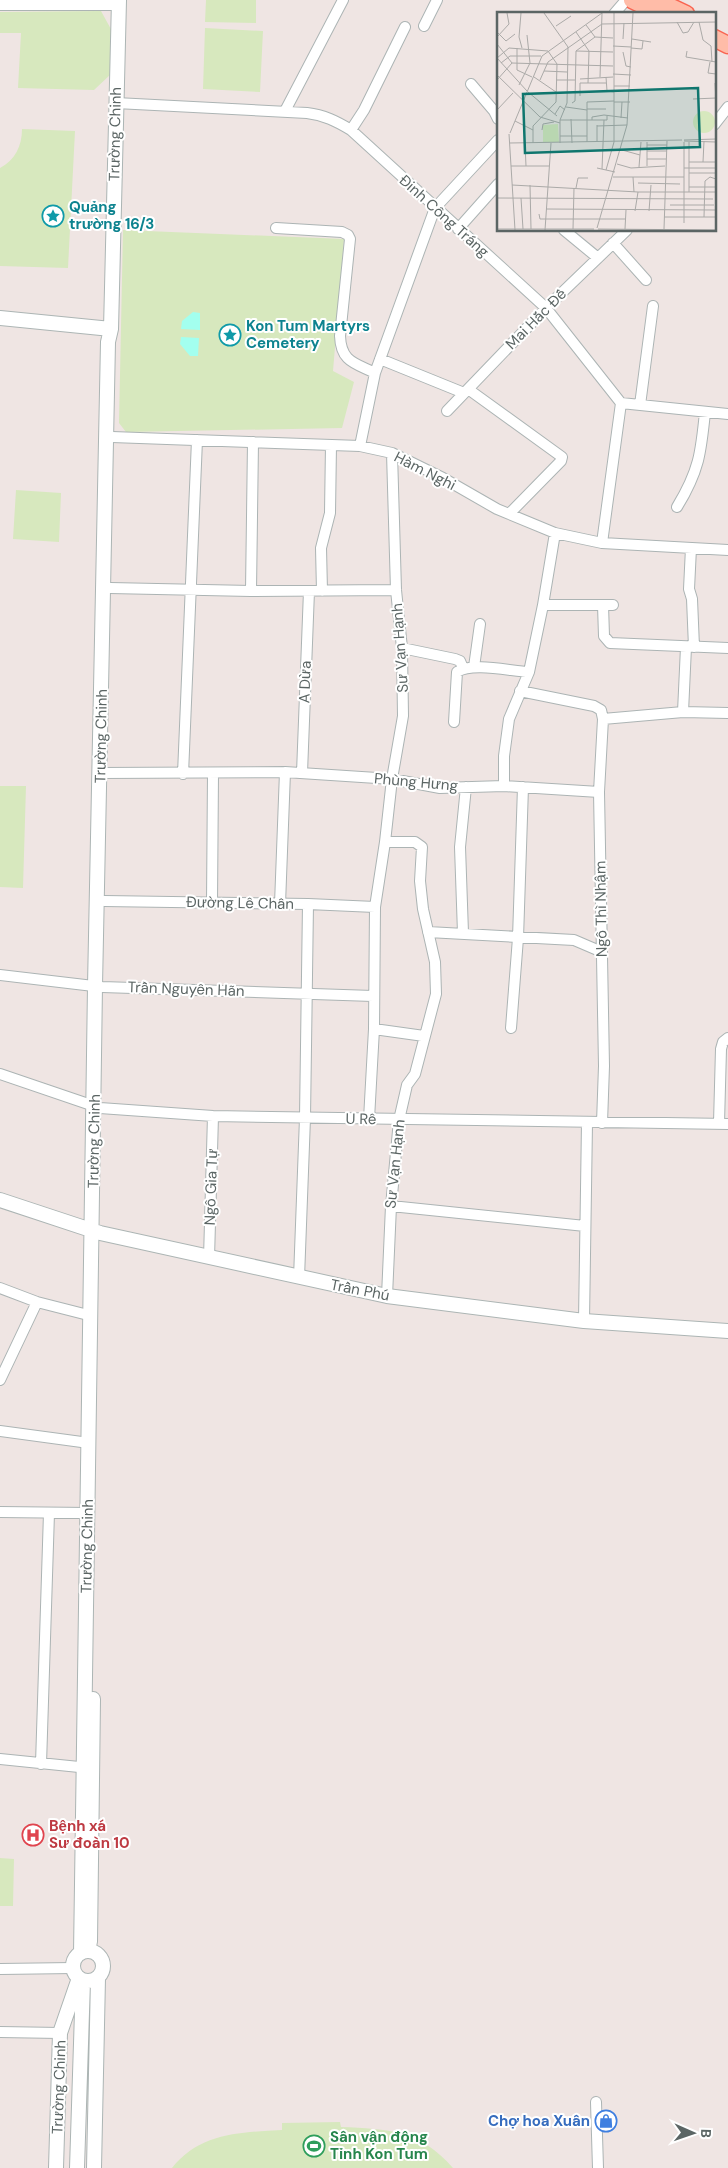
<svg xmlns="http://www.w3.org/2000/svg" width="728" height="2168" font-family="'DM Sans',sans-serif">
  <rect width="100%" height="100%" fill="#efe5e3"/>
  <path fill="#d7e8be" d="M206,0H256V23L205,22Z
    M101,11L112,31L111,74L94,90L18,88L21,33H0V12Z
    M205,28L263,31L260,92L203,89Z
    M22,129L75,131L68,268L0,266V168C15,160 22,146 22,129Z
    M123,230L344,239L333,371L354,382L342,428L126,432L119,423Z
    M16,490L61,493L59,542L13,539Z
    M0,786H26L23,888L0,887Z
    M0,1858L14,1859L13,1906H0Z
    M340,2122L341,2127C388,2129 420,2130 453,2168H172C199,2133 241,2132 282,2130V2123Z"/>
  <path fill="#a3ffef" d="M193,312L200,313V330L181,329L182,321Z
    M181,337L199,338L198,356H190L180,344Z"/>
  <g fill="none" stroke-linecap="round" stroke-linejoin="round">
    <g stroke="#acb4b4" stroke-width="12">
      <path id="street" d="M0,5H119
        M614,14L626,0
        M424,26L437,0
        M471,84L494,111L498,119
        M116,103L307,113C324,115 336,121 351,130L546,308L621,403L728,414
        M285,111L343,0
        M714,125L728,107
        M351,130L364,110L405,27
        M276,228L342,232L348,235L350,239L340,336C341,362 355,363 375,373
        M458,229L498,184
        M564,230L598,258
        M613,243L646,280
        M380,359L464,393
        M468,389L562,457L561,461L509,514
        M640,405L653,306
        M447,411L546,308L627,230
        M112,437L360,446L392,453L443,478L497,509L555,533L602,543L728,550
        M360,446L375,373L435,208L498,140
        M392,453L396,590L402,648L403,716L392,779L385,842L375,907L374,1029L424,1036
        M677,507C699,471 701,453 705,412
        M602,543L621,403
        M691,548L689,589L692,599L694,647
        M110,588L251,591L396,590
        M251,591L253,442
        M322,591L321,548L330,513L331,445
        M543,605H613
        M603,605L604,636L610,643L728,648
        M402,648L455,659L460,661L463,668
        M474,667L480,624
        M520,691L594,706L601,710L603,719L599,792
        M683,712L728,713
        M603,719L683,712L686,647
        M454,722L457,672C472,662 510,671 529,672
        M100,773L285,772L392,779L440,788L504,786V756L509,719L529,672L543,605L555,533
        M302,773L309,591
        M183,774L197,440
        M504,786L599,792L604,1066L602,1123
        M385,842H415L422,847L420,881L423,909L435,962L436,994L415,1074L407,1085L399,1120L391,1206L387,1296
        M104,901L308,904L375,907
        M212,903L213,773
        M280,904L285,772
        M428,932L574,940L602,952
        M463,933L460,847L466,787
        M0,975L102,987L373,996
        M511,1028L518,938L523,787
        M0,1074L100,1108L213,1116L728,1124
        M369,1119L374,1029
        M719,1123L721,1049L723,1042L728,1038
        M391,1206L585,1226
        M209,1258L213,1116
        M299,1278L305,1118L308,904
        M0,1288L37,1302L92,1316
        M584,1321L587,1123
        M0,1380L37,1302
        M0,1431L89,1443
        M0,1512L88,1513
        M0,1759L89,1768
        M41,1764L49,1513
        M0,1969L73,1968
        M0,2032L60,2033
        M596,2102L598,2168"/>
    </g>
    <g stroke="#acb5b4" stroke-width="16">
      <path id="secondary" d="M0,318L111,329
        M0,1200L100,1233L387,1296L584,1321L728,1331
        M90,1942L93,1699
        M73 1966a15 15 0 1 1 30 0a15 15 0 1 1-30 0Z
        M81,1953L95,986L108,342L111,329L119,0
        M56,2168L60,2033L79,1978
        M77,2168L83,1981
        M94,2168L98,1978"/>
    </g>
    <g stroke="#f96451" stroke-width="19">
      <path id="primary" d="M632,0L661,14
        M656,0L686,14
        M714,38L728,45"/>
    </g>
    <use href="#street" stroke="#fff" stroke-width="10"/>
    <use href="#secondary" stroke="#fff" stroke-width="14"/>
    <use href="#primary" stroke="#ffbca8" stroke-width="16"/>
  </g>
  <defs>
    <g id="sight-ring" transform="scale(1.125)"><circle r="9.5" fill="#fff" stroke="#0f9aa8" stroke-width="1.5"/><path d="M0-6L1.8-2.2L6-1.7L2.9 1.2L3.7 5.4L0 3.3L-3.7 5.4L-2.9 1.2L-6-1.7L-1.8-2.2Z" fill="#0f9aa8"/></g>
    <g id="hospital-ring" transform="scale(1.125)"><circle r="9.5" fill="#fff" stroke="#e0444e" stroke-width="1.5"/><path d="M-5-5h3v3.5h4V-5h3V5h-3V1.5h-4V5h-3Z" fill="#e0444e"/></g>
    <g id="shop-ring" transform="scale(1.125)"><circle r="9.5" fill="#fff" stroke="#3f7fe0" stroke-width="1.5"/><path d="M-5-2.5h2.3a2.7 3.5 0 0 1 5.4 0H5L5.5 6h-11ZM-1.5-2.5h3a1.5 2.3 0 0 0-3 0Z" fill="#3f7fe0"/></g>
    <g id="stadium-ring" transform="scale(1.125)"><circle r="9.5" fill="#fff" stroke="#2e9e5b" stroke-width="1.5"/><path d="M0-5a6.5 5 0 1 0 0 10a6.5 5 0 1 0 0-10ZM-3.5-1.8h7v3.6h-7Z" fill="#2e9e5b"/></g>
  </defs>
  <g fill-rule="evenodd">
    <use href="#sight-ring" x="53" y="216"/>
    <use href="#sight-ring" x="230" y="335"/>
    <use href="#hospital-ring" x="33" y="1835"/>
    <use href="#shop-ring" x="606" y="2121"/>
    <use href="#stadium-ring" x="314" y="2146"/>
  </g>
  <g text-anchor="middle" dominant-baseline="central" stroke-width="4" stroke-linejoin="round" paint-order="stroke">
    <g font-size="15" fill="#5b6564" stroke="#fff">
      <text transform="translate(115 134) rotate(-89)">Trường Chinh</text>
      <text transform="translate(444 216) rotate(42)">Đinh Công Tráng</text>
      <text transform="translate(536 319) rotate(-45)">Mai Hắc Đế</text>
      <text transform="translate(425 471) rotate(27)">Hàm Nghi</text>
      <text transform="translate(400 648) rotate(-94)">Sư Vạn Hạnh</text>
      <text transform="translate(305 682) rotate(-88)">A Dừa</text>
      <text transform="translate(101 736) rotate(-89)">Trường Chinh</text>
      <text transform="translate(416 782) rotate(5)">Phùng Hưng</text>
      <text transform="translate(240 903) rotate(1)">Đường Lê Chân</text>
      <text transform="translate(601 909) rotate(-91)">Ngô Thì Nhậm</text>
      <text transform="translate(186 989) rotate(2)">Trần Nguyên Hãn</text>
      <text transform="translate(361 1119) rotate(1)">U Rê</text>
      <text transform="translate(94 1141) rotate(-89)">Trường Chinh</text>
      <text transform="translate(395 1164) rotate(-84)">Sư Vạn Hạnh</text>
      <text transform="translate(211 1187) rotate(-88)">Ngô Gia Tự</text>
      <text transform="translate(360 1290) rotate(11)">Trần Phú</text>
      <text transform="translate(87 1546) rotate(-89)">Trường Chinh</text>
      <text transform="translate(59 2087) rotate(-88)">Trường Chinh</text>
    </g>
    <g font-size="15" font-weight="bold" fill="#0d838f" stroke="#fff" text-anchor="start">
      <text x="69" y="207">Quảng<tspan x="69" dy="17">trường 16/3</tspan></text>
      <text x="246" y="326">Kon Tum Martyrs<tspan x="246" dy="17">Cemetery</tspan></text>
    </g>
    <g font-size="15" font-weight="bold" fill="#be3a42" stroke="#fff" text-anchor="start">
      <text x="49" y="1826">Bệnh xá<tspan x="49" dy="17">Sư đoàn 10</tspan></text>
    </g>
    <g font-size="15" font-weight="bold" fill="#366cbe" stroke="#fff" text-anchor="end">
      <text x="590" y="2121">Chợ hoa Xuân</text>
    </g>
    <g font-size="15" font-weight="bold" fill="#27864d" stroke="#fff" text-anchor="start">
      <text x="330" y="2137">Sân vận động<tspan x="330" dy="17">Tỉnh Kon Tum</tspan></text>
    </g>
  </g>
  <g transform="translate(497 12)">
    <rect width="219" height="219" fill="#efe5e3"/>
    <path d="M196 110a11 11 0 1 1 22 0a11 11 0 1 1-22 0ZM61,112L62,130H46V113Z" fill="#d7e8be"/>
    <path fill="none" stroke="#abaaa8" stroke-width="1" d="M24,1L22,25L25,36M47,1L71,35L70,91L63,108V131M180,10L186,21L191,20L197,10M202,10L206,28L214,34L215,50M89,13L98,25M59,14L74,4M0,20L9,29L18,22M79,20L92,39L91,71M0,25L12,12L10,1M98,25L116,26M126,27L127,11M135,27L154,30M0,32L15,51M116,34L134,35M20,36V58L35,65M134,36L145,37L146,29M79,39L116,40M190,39L189,45L219,50M126,40L129,54L134,55M0,46L12,36L51,39M0,46L30,79M213,50L211,61L219,62M4,51L13,44H44M47,59L70,60M116,62L134,63M0,63L43,105L63,111M37,65L59,80M103,65L105,1M109,65L110,79L117,80M83,67L116,65M0,68L15,51L116,54M43,68L51,50L105,12L219,10M59,68H78M218,71L219,89M22,73L33,51L30,23M117,74H133M31,80L60,104M83,84V71H109M196,87L219,86M117,90H133M75,91L78,89L79,39L98,25M69,95L90,98V130M90,97H109M0,98L16,81M90,98V90L117,89M58,102L63,94L68,98M124,106L125,90M74,107L75,131M63,108H110V104M95,108V105L107,103L131,106M18,109L36,118M100,113V130M100,114L130,113M45,118L46,112L57,110M13,121L45,44L105,1M12,122L18,218M63,124H90M187,128L219,127M187,129L219,130M150,130V154M187,130V211M192,130V180M13,131L185,128M36,131V114L59,90L60,52L51,39M28,132L29,154M150,133H170M125,138L143,143M150,139H170M150,147H169M192,150H219M206,150L207,129M120,152L134,156L168,154M14,154H52M142,155L144,130M100,156L118,160M187,156H219M105,157L107,108M109,158L117,130V1M192,161H219M116,165H187M136,165L137,180M141,171L183,172M15,173L141,180H219M33,173L34,217M192,175H219M79,176L81,166H91M0,186L216,187M24,186L26,217M173,193H217M49,197L219,198M138,199L141,180M152,199L154,173M42,202L43,207H129M167,205H219M207,205L208,169L213,165L219,167M100,216L130,113L136,1M0,217H97M76,217L77,176M101,217L219,218M128,217L129,198M167,217L170,129M48,218L54,131"/>
    <path fill="#0f766e" fill-opacity="0.15" stroke="#0f766e" stroke-width="2.5" d="M201,76L203,135L28,141L26,82Z"/>
    <rect width="219" height="219" fill="none" stroke="#5b6564" stroke-width="2.5"/>
  </g>
  <g transform="translate(693 2133) rotate(92)" stroke="#ffffff" stroke-width="4" paint-order="stroke">
  <path d="M0-4L9 19L0 12L-9 19Z" fill="#5b6564"/>
  <text y="-8" font-size="14" font-weight="bold" text-anchor="middle" fill="#5b6564">B</text>
  </g>
</svg>
